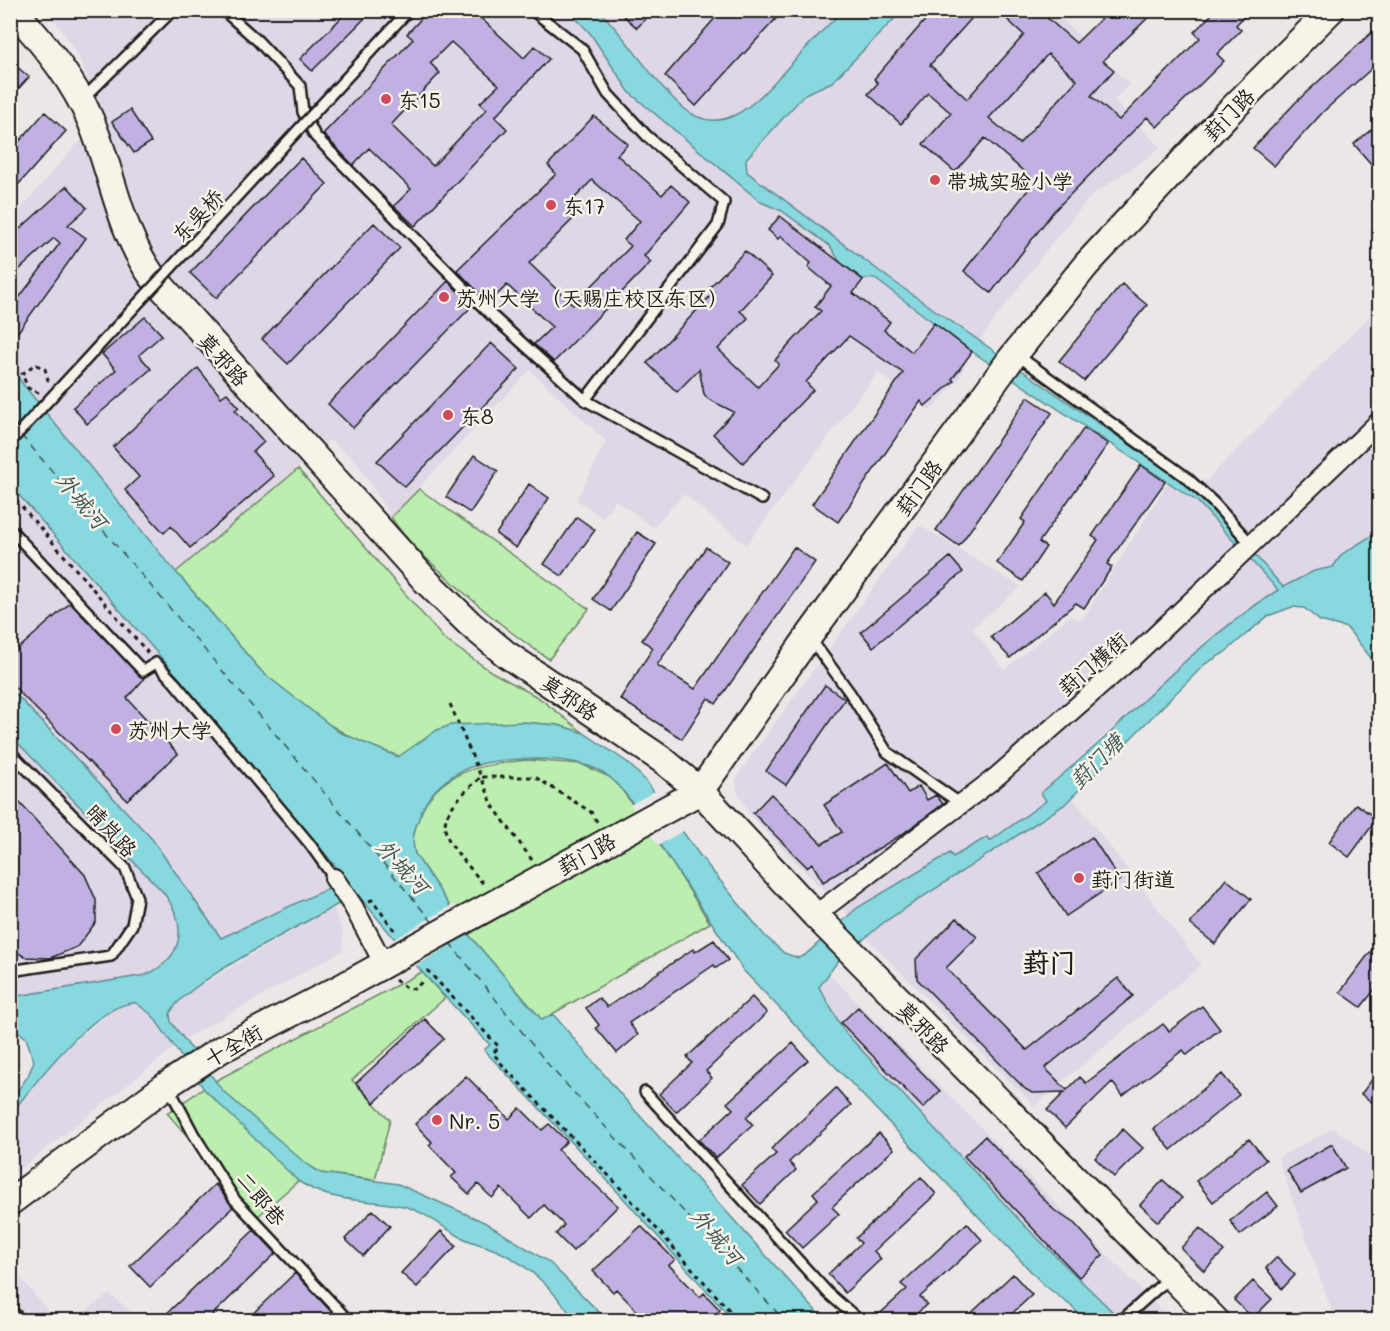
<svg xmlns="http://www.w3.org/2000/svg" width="1390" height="1331" font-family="Mali,'LXGW WenKai TC',sans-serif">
  <rect width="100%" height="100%" fill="#ece6e7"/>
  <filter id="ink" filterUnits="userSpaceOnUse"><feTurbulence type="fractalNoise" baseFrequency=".0167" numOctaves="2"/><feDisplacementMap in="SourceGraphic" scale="12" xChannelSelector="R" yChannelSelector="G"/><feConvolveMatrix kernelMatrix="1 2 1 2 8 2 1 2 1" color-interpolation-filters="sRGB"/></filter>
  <g filter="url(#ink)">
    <path fill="#dfd6e6" d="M849,10L878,36L902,11H1053L1129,84L1114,100L1161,148L1091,196L1054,240L979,341L891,279L885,287L971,351L959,379L930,411L878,372L746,545L684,494L653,527L616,500L603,518L577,500L606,441L530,370L391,517L356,461L330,440L176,572L22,383L11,365V220L76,145L106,121L79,57L57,23L44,11Z
      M1379,307V531L1342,553L1333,567L1303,576L1278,590L1207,640L1041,794L1046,800L990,841L987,837L953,857L951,853L848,915L751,816L737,791L736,780L742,769L919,525L1021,587L972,628L1004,670L1070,616L1082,620L1169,481L1191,496Z
      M10,486L208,712L342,875L340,883L222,938L163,970L133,979L11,997Z
      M1072,797L1201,965L1034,1106L866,937L884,922L1064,805Z
      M333,907L343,932L342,951L184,1039L170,1018L171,1010L184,995Z
      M829,974L1171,1320H1121L1025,1226L844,1031L819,988Z
      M132,1003L146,1009L174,1048L11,1176V1114L61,1054L108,1013Z
      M1334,1128L1379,1162V1320H1335L1278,1158Z
      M11,1266L55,1320H11Z
      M109,1294L143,1320H74Z"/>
    <path fill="#bbeeaf" stroke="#6c8566" stroke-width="1.5" d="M298,469L444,639L492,672L539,698L584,733L558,725L521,722L401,757L357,741L320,719L262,672L176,572Z
      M419,489L589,609L549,659C512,635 480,608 448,578C427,559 406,541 391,517Z
      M527,760L581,764L614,779L655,836L710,923L542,1020L469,935L415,854C411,841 414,830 419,818C437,769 482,765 527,760Z
      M422,972L445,998L352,1080L390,1120L375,1180L321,1173L313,1168L257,1217L167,1113L215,1081Z"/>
    <path fill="#87d9df" stroke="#5c8d91" stroke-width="1.5" d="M569,11H599C629,39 649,77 680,105C724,146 762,95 791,64C808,46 825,28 842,11H902L832,82L805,94L746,159L747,172L890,279L1169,472L1217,512L1283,587L1314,571L1333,567L1342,554L1379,531V652L1371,658L1347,628L1320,621L1304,608L1292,607L1268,616L1224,653L1205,664L1064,805L884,922L838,961L819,987L844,1031L1025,1226L1121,1320H1085L1070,1305L1043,1284L743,970L631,801C620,787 611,775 594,768C562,755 492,756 461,771C442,781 426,797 419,818C414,830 411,841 415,854L469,935L542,1020L553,1014L623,1097L824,1320H733L597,1169L484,1050L490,1045L422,972L359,896H353L333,907C302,925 180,985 170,1014L171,1022L223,1091L305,1163L321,1173L398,1184L484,1222L549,1262L607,1320H575C553,1290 532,1267 498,1251C485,1245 471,1243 459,1236C441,1226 423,1211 403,1206C363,1198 335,1205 298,1181L204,1089L152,1015L136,1003C96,1002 34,1084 11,1114V1100L28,1076L34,1061L26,1038L11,1025V997L146,975C185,957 188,925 163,892L11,736V689L152,839L221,938L340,883L342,874L180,679L11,486V365L22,383L163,557L262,672L339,732L398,757L437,730L451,725L521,722L558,725L584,733L627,762L646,781L701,857L765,936L784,953L798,958L805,955L857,908L950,853L953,857L987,837L990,841L1046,801L1041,793C1065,772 1090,752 1113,730C1167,677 1213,632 1278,590L1198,502L977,355L874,278L863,279L840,262L830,246L782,211L761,202L630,93L590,33Z"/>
    <path fill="#ece6e7" d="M657,790L685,830L658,845L630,805Z
      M454,904L471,933L414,967L393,940Z"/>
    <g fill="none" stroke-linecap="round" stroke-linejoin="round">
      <path stroke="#3c5556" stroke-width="1.5" stroke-dasharray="8 6" stroke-linecap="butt" d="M10,423L16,429
        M21,435L164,601L434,924
        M449,942L552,1069L784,1320"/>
    </g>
    <path fill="#c0b1e2" stroke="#1c1c1c" stroke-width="1.5" fill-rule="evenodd" d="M349,10H373L312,71L300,59Z
      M429,10H472L524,58L535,46L549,59L495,117L507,129L415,226L394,206L411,189L369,148L353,165L323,134L413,39L407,34ZM451,42L499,85L480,103L487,109L433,166L391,125L440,73L430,63Z
      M617,10H653L637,28Z
      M722,10H784L696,106L665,76Z
      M934,10H979L930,65L967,99L1024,35L997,10H1038L1076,43L1110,10H1156L1103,61L1114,70L1091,96L1119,120L1200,38L1194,32L1216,10H1250L1236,25L1241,30L1217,54L1224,61L1157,127L1147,117L1053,212L991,293L964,271L1035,181L985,138L955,172L923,144L951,113L928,93L901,124L868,94L878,83L874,79ZM1048,54L1077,80L1019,144L989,118Z
      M1380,25V61L1324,111L1274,166L1253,148L1296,102Z
      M10,61L29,77L10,98Z
      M130,110L151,142L134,153L112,122Z
      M45,112L66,131L10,194V152Z
      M594,116L628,144L617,155L662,195L671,185L690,202L644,256L651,262L554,362L534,344L552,327L507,285L491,301L483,295L482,296L457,270L556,174L548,165ZM592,180L640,221L624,240L631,246L573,305L529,263L582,210L573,200Z
      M1380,122V157L1371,164L1354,144Z
      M301,158L327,184L216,298L190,273Z
      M67,186L87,208L68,225L86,238L18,332L10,326V310L60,243L54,238L10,278V238Z
      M780,216L863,280L853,293L890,322L884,330L912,352L934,323L972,352L952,379L954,381L925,406L921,401L838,522L812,504L903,373L849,336L806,382L813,390L743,463L713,434L734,412L708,399L704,394L699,369L677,392L647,363L714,292L709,288L745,251L772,276L740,311L748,318L718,349L758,387L779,364L775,360L821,311L815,307L831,286L808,267L811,263L781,236L778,239L768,230Z
      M374,223L400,248L288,364L262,339Z
      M448,281L472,306L353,428L328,404Z
      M1122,284L1147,305L1084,381L1059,361Z
      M145,317L162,335L139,355L151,369L87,424L73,407L116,370L102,354Z
      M491,343L519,369L405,487L377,461Z
      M198,368L221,397L227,393L239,407L235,410L264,442L253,452L274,476L190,548L171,526L164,533L125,490L139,477L113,447Z
      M1028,397L1052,413L959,546L936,530Z
      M1084,428L1108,444L1039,542L1046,547L1023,581L997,563L1025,522L1021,519Z
      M474,455L498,471L470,513L446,497Z
      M1141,465L1165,482L1107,564L1112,567L1084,608L1076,603L1010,658L991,637L1045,592L1054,603L1098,540L1092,536Z
      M529,484L549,498L516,548L496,534Z
      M577,517L595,530L562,576L544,564Z
      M637,532L656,544L611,611L593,599Z
      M706,547L728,562L657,665L695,689L794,547L815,562L716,704L708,698L682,739L620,699L653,648L642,640Z
      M950,557L963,572L873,647L861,632Z
      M70,603L144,679L127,698L178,754L127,800L10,683V656Z
      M825,685L845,699L786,785L766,771Z
      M888,763L908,793L919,786L927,800L936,795L943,804L901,835L823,882L812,863L807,867L753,813L771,794L822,844L842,832L824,805Z
      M10,792L85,875L96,900V922L77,947L50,958L25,957L10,948Z
      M1356,804L1377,819L1349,857L1329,842Z
      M1092,837L1120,880L1066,916L1038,873Z
      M1226,879L1251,899L1215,944L1190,924Z
      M957,918L977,937L946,968L1027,1050L1118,978L1133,996L1045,1068L1067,1090L1080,1077L1086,1083L1163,1024L1169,1031L1202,1006L1220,1029L1187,1055L1183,1050L1123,1096L1112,1082L1065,1128L1047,1110L1065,1092L1032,1093L1025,1089L917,979L916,959Z
      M1380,939V983L1361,1007L1340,992Z
      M714,940L728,960L716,968L714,965L629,1023L638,1035L617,1053L596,1028L599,1025L586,1008L599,998L607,1007L693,949L695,952Z
      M752,997L767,1013L706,1071L712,1078L676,1112L659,1094L692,1063L687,1057Z
      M858,1007L940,1091L923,1108L841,1023Z
      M425,1019L444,1039L374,1103L356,1083Z
      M793,1043L808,1060L746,1117L753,1125L716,1158L699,1140L733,1109L727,1103Z
      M1380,1069V1108L1361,1094Z
      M1222,1074L1239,1095L1171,1150L1154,1129Z
      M466,1076L509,1119L520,1108L542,1130L549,1124L567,1141L558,1150L618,1206L573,1251L556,1234L564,1225L544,1205L531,1218L501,1188L492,1198L478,1184L469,1194L451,1177L456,1173L429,1145L432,1142L415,1124Z
      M836,1088L851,1105L789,1162L796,1170L760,1204L742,1185L776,1154L771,1149Z
      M1123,1129L1143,1148L1114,1177L1095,1158Z
      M879,1133L894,1149L832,1207L839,1214L802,1248L785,1230L818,1199L813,1193Z
      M985,1136L1054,1210L1075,1224L1103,1255L1079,1277L964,1156Z
      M1249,1139L1266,1160L1213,1202L1196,1181Z
      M1332,1144L1346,1168L1301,1193L1287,1170Z
      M921,1177L936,1194L874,1251L881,1259L845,1293L828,1274L861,1243L856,1238Z
      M1163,1180L1182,1198L1158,1222L1140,1205Z
      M215,1184L233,1207L150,1287L130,1266Z
      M1267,1192L1278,1206L1240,1235L1230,1221Z
      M373,1210L390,1226L363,1256L345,1239Z
      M967,1223L982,1240L920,1297L927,1304L910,1320H873L907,1289L901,1284Z
      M641,1226L675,1260L669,1265L700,1297L704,1293L720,1310L708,1320H629L638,1312L616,1289L613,1292L593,1271Z
      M1200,1228L1224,1251L1204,1271L1181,1248Z
      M254,1230L276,1253L207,1320H160Z
      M441,1231L456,1246L417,1287L401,1273Z
      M1277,1257L1295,1275L1282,1289L1266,1268Z
      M295,1273L339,1320H246Z
      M1013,1274L1032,1295L1005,1320H964Z
      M1253,1281L1272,1299L1253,1318L1234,1300Z"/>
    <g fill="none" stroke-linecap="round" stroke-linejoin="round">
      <g stroke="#1c1c1c" stroke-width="14">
        <path id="lane" d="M223,10L258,41L300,86L303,112L315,136L488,312L585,400L762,499
          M532,10L582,49L608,94L647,136L724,202L718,225L585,400
          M83,99L173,10
          M1017,355L1186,477L1214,503L1251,544
          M10,529L143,671L156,663L174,682L309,843L334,878
          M810,638L850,693L887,752L961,804
          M10,752L125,868L137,898L132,925L111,956L10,971
          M168,1086L194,1135L235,1200L348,1320
          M645,1092L828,1293L859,1320
          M10,1309L20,1320
          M1122,1320L1170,1277"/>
      </g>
      <g stroke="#1c1c1c" stroke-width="22">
        <path id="street" d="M334,878L353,906L384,964
          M815,915L995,778L1132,658L1380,421"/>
      </g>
      <g stroke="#1c1c1c" stroke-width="30">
        <path id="secondary" d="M13,10C43,42 72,78 90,119C112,170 119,230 152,276L426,581L470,624L506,654L664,761L700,791L815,915L1215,1320
          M10,1202L167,1085L220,1050L346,985L700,791L809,636L1011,359L1086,265L1227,114L1331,10"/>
      </g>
      <path stroke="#1c1c1c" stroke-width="3" stroke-dasharray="4.5 4.5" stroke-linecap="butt" d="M39,393L28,388L22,374L35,364L45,369L48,380L46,384
        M10,493L148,653
        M450,704L481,777C423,828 443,834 485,886
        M532,860L493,806L481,777H535L591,812L599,825
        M369,901L372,900L395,931
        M427,970L499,1047L493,1053L505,1068L615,1182L738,1320
        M395,980L405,987L414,989L423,981"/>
      <use href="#lane" stroke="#f7f3e8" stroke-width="9"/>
      <use href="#street" stroke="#f7f3e8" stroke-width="18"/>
      <use href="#secondary" stroke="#f7f3e8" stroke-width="26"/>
      <g stroke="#1c1c1c" stroke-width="14" stroke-linecap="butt">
        <path id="lane-bridge" d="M10,442L409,10"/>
      </g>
      <use href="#lane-bridge" stroke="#f7f3e8" stroke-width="9"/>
    </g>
  </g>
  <g fill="#d1495b" stroke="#f7f3e8" stroke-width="2">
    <circle cx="386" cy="99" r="6"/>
    <circle cx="935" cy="180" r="6"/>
    <circle cx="551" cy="205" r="6"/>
    <circle cx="444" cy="297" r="6"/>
    <circle cx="448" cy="415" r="6"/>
    <circle cx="116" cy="729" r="6"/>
    <circle cx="1079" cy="878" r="6"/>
    <circle cx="437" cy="1120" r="6"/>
  </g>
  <g text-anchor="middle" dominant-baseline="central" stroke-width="5" stroke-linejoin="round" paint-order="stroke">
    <g font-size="21" fill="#1c1c1c" stroke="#f7f3e8" text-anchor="start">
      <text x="398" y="99">东15</text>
      <text x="947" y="180">带城实验小学</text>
      <text x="563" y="205">东17</text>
      <text x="456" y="297">苏州大学（天赐庄校区东区）</text>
      <text x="460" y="415">东8</text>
      <text x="128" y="729">苏州大学</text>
      <text x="1091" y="878">葑门街道</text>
      <text x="449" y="1120">Nr. 5</text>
    </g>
    <g font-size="21" fill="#1c1c1c" stroke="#f7f3e8">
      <text transform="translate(1228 114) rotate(-46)">葑门路</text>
      <text transform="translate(197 215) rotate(-47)">东吴桥</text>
      <text transform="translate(224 359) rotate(48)">莫邪路</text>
      <text transform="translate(918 487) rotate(-54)">葑门路</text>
      <text transform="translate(1092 663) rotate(-41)">葑门横街</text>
      <text transform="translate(570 697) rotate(34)">莫邪路</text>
      <text transform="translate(112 830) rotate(47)">晴岚路</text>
      <text transform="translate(586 853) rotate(-29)">葑门路</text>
      <text transform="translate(924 1027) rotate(46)">莫邪路</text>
      <text transform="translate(233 1045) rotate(-30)">十全街</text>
      <text transform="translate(262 1198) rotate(50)">二郎巷</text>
    </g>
    <g font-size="22" font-style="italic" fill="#3c5556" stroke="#f7f3e8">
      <text transform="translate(82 500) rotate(50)">外城河</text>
      <text transform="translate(1096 761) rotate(-45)">葑门塘</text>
      <text transform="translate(403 866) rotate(48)">外城河</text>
      <text transform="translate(717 1236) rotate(50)">外城河</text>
    </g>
    <g font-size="27" font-weight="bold" fill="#1c1c1c" stroke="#f7f3e8">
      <text x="1049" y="961">葑门</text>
    </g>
  </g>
  <rect width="1390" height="1331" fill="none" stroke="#f7f3e8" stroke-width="36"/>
  <rect x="18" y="18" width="1354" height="1295" fill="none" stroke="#1c1c1c" stroke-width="2" filter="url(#ink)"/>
</svg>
